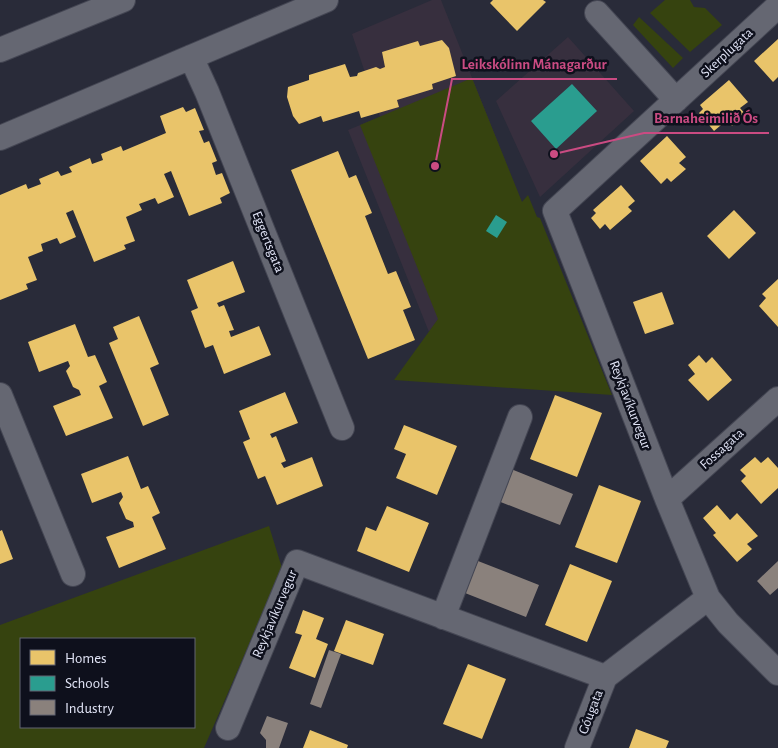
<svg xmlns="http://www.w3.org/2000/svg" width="778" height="748" font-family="'Alegreya Sans',sans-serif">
  <rect width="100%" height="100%" fill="#292b39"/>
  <path fill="#372f3e" d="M432,0H441L522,203L429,332L348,130L380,117L352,34Z
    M568,37L634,111L540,197L496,101Z"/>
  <path fill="#36430f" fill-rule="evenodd" d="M665,0H690L694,7L705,8L722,25L690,52L650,13Z
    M639,17L683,58L673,68L633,25Z
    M472,78L522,202L528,195L537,217L540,218L612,395L394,380L438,319L360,125Z
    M269,526L282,568L204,748H0V625ZM21,639H194V727H21Z"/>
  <path fill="#e9c46a" d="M493,0H543L546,2L517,31L490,3Z
    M778,39V77L773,82L754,61Z
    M442,40L449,48L456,76L432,84L433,89L397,100L399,107L361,118L359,111L323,122L321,116L299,124L293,116L287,97L288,87L309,80V75L345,64L350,77L357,76L358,73L376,67L380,69L385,67L382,52L418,41L420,46Z
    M729,80L748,102L740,108L746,115L732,126L727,120L714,131L699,113L703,109L700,105Z
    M183,107L186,112L195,108L204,130L199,131L204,143L209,141L217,161L212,163L216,175L222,173L230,193L220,198L222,203L189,216L171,171L164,174L174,197L158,204L155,198L139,204L142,210L126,217L135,241L124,245L126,249L94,262L73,210L66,213L76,237L60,244L57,238L41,244L43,251L28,257L37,280L26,284L28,289L0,300V195L26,184L28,189L41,184L39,179L58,171L61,176L72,172L69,167L90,158L92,164L103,160L101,154L121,146L123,151L166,133L160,116Z
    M667,136L686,157L679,163L686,169L671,182L667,178L661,184L640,161Z
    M338,151L349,178L356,175L372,213L365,216L388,274L396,271L411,307L403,310L415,340L368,359L291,170Z
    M621,185L635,201L628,207L632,211L610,230L605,224L600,229L591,218L596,213L593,210Z
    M734,210L756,233L729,259L707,236Z
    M233,261L245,292L217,303L219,307L224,305L234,330L229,331L231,337L259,326L271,355L224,374L213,345L205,348L191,311L198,308L187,280Z
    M778,279V327L759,306L766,298L762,294Z
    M662,292L674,324L645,334L633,302Z
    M139,316L159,364L150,368L169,415L143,426L109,343L118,339L113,327Z
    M75,324L88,357L95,355L107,382L99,386L113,418L66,436L53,406L81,395L79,390L73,387L66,371L70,366L68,361L39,372L28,342Z
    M699,355L706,363L712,357L732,380L708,401L688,380L695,374L688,365Z
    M285,392L298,423L270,434L272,438L276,436L286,461L281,463L284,468L312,457L323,486L277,505L265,476L258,479L243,442L250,439L239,411Z
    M555,395L602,413L577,477L530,459Z
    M404,425L457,446L437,495L396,478L406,454L394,449Z
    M128,456L141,489L148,486L160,513L152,517L166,549L119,568L106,537L134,527L133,522L126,519L119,503L123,497L121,492L92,503L81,474Z
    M755,457L761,463L768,457L778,468V488L761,504L741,481L746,476L740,470Z
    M599,485L641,501L617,563L575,547Z
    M717,505L730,520L737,513L758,536L747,544L752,549L737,562L713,535L716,533L703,518Z
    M387,506L429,523L409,572L357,551L366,527L376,531Z
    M2,530L13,559L0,564V531Z
    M570,564L612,581L587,642L545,625Z
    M303,610L324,618L316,639L328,644L315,678L289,668L302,635L295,633Z
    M346,620L384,634L373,665L334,651Z
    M468,664L506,679L482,739L443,724Z
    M636,729L669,741L666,748H629Z
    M310,730L348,745L347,748H303Z"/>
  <path fill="#2a9d8f" d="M572,84L597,111L556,149L531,121Z
    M496,215L507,222L497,238L486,231Z"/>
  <path fill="#8a817c" d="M511,469L573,494L560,525L498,501Z
    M478,561L539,585L526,617L465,593Z
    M778,561V588L770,595L757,581Z
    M329,650L341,654L321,708L310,704Z
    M267,716L288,723L279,748H266V740L260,733Z"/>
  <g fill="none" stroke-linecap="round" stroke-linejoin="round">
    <g stroke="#444653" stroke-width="26">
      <path id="minor" d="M778,6L555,211L667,499L708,598L728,623L778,673
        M597,13L676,100
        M0,50L123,0
        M191,57L207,92L342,428
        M0,138L326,0
        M0,395L73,574
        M667,499L778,399
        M443,617L520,417
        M228,728L297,562L605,677L708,598
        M577,748L605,677"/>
    </g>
    <use href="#minor" stroke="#656772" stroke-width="24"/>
  </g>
  <g text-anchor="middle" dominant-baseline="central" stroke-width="5" stroke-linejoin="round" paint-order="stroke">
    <g font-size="14" fill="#e1e4f6" stroke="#0e101c">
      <text transform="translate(727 53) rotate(-43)">Skerplugata</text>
      <text transform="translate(268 242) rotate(68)">Eggertsgata</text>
      <text transform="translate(630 405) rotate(69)">Reykjavíkurvegur</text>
      <text transform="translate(722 449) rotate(-42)">Fossagata</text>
      <text transform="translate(275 614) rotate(-67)">Reykjavíkurvegur</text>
      <text transform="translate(591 712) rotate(-69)">Góugata</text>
    </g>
  </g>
  <path fill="none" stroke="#ca4b82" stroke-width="2" d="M435 166L452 79H617M554 154L644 133H769"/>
  <g fill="#ca4b82" stroke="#0e101c" stroke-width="2">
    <circle cx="435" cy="166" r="5"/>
    <circle cx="554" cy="154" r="5"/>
  </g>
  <g font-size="15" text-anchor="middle" font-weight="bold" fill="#ca4b82" stroke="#0e101c" stroke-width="5" stroke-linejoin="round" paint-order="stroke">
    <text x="534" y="69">Leikskólinn Mánagarður</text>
    <text x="706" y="123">Barnaheimilið Ós</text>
  </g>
  <rect x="20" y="638" width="175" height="90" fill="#0e101c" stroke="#626573"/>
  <rect x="30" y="650" width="25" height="15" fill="#e9c46a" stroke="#626573"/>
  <text x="65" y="663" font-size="15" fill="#e1e4f6">Homes</text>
  <rect x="30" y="676" width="25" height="15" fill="#2a9d8f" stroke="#626573"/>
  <text x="65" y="688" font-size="15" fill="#e1e4f6">Schools</text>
  <rect x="30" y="700" width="25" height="15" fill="#8a817c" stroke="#626573"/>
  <text x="65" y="713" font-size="15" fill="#e1e4f6">Industry</text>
</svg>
